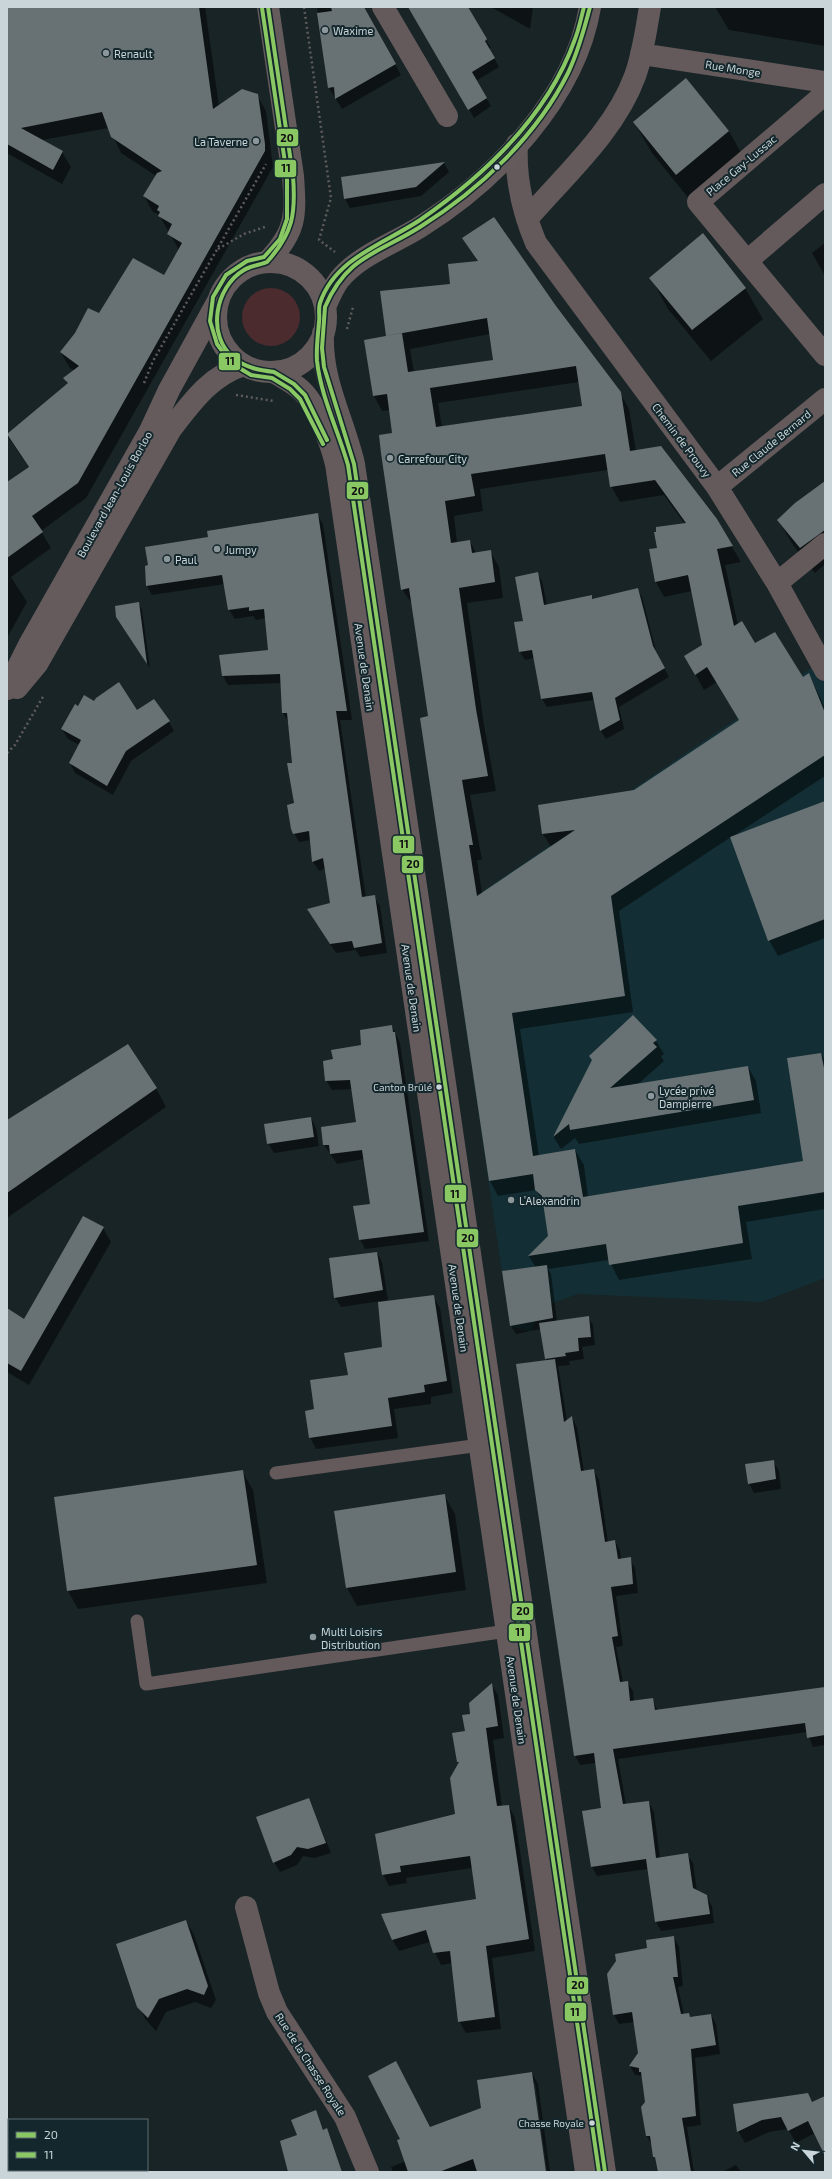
<svg xmlns="http://www.w3.org/2000/svg" width="832" height="2179" font-family="'Exo 2',sans-serif">
  <rect width="100%" height="100%" fill="#192426"/>
  <path fill="#132f35" d="M817,664L825,685V1278L762,1302L578,1294L541,1307L531,1332L510,1326L449,914Z"/>
  <path fill="#4b2b2e" d="M242 317a29 29 0 1 1 58 0a29 29 0 1 1-58 0Z"/>
  <path fill="#0007" fill-rule="evenodd" d="M7,7H205L219,106L257,95L266,111L273,167L86,498L41,531L51,548L11,577L27,602L7,638V497L29,468L7,435L68,384L65,378L75,371L70,368L61,353L100,315L164,277L179,250L159,215L153,212L144,196L156,176L121,153L109,128L42,140L62,152L71,167L62,184L7,153Z
    M317,7H363L401,75L342,109L329,88Z
    M410,7H467L491,48L489,49L499,67L476,81L491,106L474,118Z
    M491,7H533L530,29Z
    M715,7H825V46L729,30Z
    M686,79L729,131L746,162L694,205L652,153L634,122Z
    M444,163L449,172L421,196L350,208L345,199Z
    M463,238L556,307L620,393L629,409L636,451L716,520L741,562L725,565L738,625L755,645L802,679L809,674L825,708V776L735,835L825,803V938L778,956L769,940L731,837L619,911L633,1012L520,1029L539,1156L575,1150L584,1165L588,1197L804,1162L821,1054L825,1061V1209L746,1222L752,1259L619,1280L609,1260L548,1269L551,1274L557,1321L588,1317L593,1325L595,1345L582,1347L584,1359L569,1361L570,1365L558,1366L567,1421L572,1418L577,1427L584,1471L593,1470L599,1480L608,1542L615,1541L620,1550L621,1560L630,1559L635,1568L638,1593L616,1596L623,1646L616,1647L623,1682H627L633,1691L634,1702L652,1699L658,1711L825,1688V1745L813,1747L807,1732L618,1759L626,1805L649,1802L654,1812L660,1858L687,1854L693,1863L697,1891L706,1896L712,1906L714,1923L661,1931L656,1922L648,1869L597,1876L592,1867L583,1811L602,1809L596,1763L580,1765L575,1755L547,1361L541,1329L516,1334L511,1326L536,1268L529,1256L549,1237L544,1203L536,1190L498,1196L490,1181L429,717L412,604L402,589L394,434L390,410L382,411L374,396L365,341L388,337L478,262ZM490,334L494,361L414,372L410,349ZM579,382L583,407L442,427L438,403ZM608,470L611,486L620,502L664,495L685,524L658,548L656,582L664,597L692,591L703,646L686,657L704,690L717,682L740,720L634,791L539,806L543,834L551,847L482,893L477,860H482L470,795L496,791L484,725L467,603L503,598L499,567L490,551L476,553L470,541L457,543L454,516L483,511L480,489Z
    M825,243V276L812,253Z
    M651,278L745,288L763,319L711,361L668,309Z
    M825,483V564L815,573L793,545L778,520L796,504Z
    M317,514L323,524L352,720H340L366,898L374,897L380,906L387,953L360,957L356,950L336,953L308,910L331,903L326,868L319,871L313,862L311,840L299,842L294,833L293,763L288,722L283,713L282,683L228,685L223,676L270,651L266,618L256,620L253,616L235,619L229,610L225,584L152,595L147,586L209,538ZM253,605L254,607L231,610V608Z
    M537,573L542,581L547,605L591,596L593,600L637,589L642,597L657,655L669,677L619,707L624,729L606,739L601,731L594,700L547,707L542,699L535,658L525,660L520,652L515,623L524,622Z
    M138,603L142,610L150,668L121,624Z
    M95,702L137,711L169,722L174,731L131,761L113,795L75,773L70,763L79,745L68,739L62,729L78,707Z
    M633,1016L656,1041L664,1054L661,1056L664,1061L637,1085L748,1067L756,1081L761,1113L579,1144L575,1138L561,1149L553,1136Z
    M392,1026L400,1043L429,1241L365,1249L360,1239L372,1204L364,1159L337,1164L324,1145L357,1122L352,1089L332,1090L326,1080L334,1060L363,1046Z
    M156,1088L166,1107L7,1218V1122Z
    M311,1118L316,1128L319,1146L274,1153L268,1143Z
    M103,1228L111,1242L29,1385L7,1372V1310L25,1320Z
    M377,1253L382,1262L388,1300L341,1307L335,1297Z
    M433,1296L440,1308L453,1393L431,1397V1404L394,1409L398,1438L316,1449L310,1437L315,1410L349,1376L383,1348Z
    M773,1461L779,1471L781,1489L754,1493L749,1483Z
    M242,1471L253,1490L267,1583L78,1609L68,1591Z
    M444,1495L455,1514L466,1590L357,1606L347,1588Z
    M491,1684L498,1695L504,1738L493,1740L502,1807L509,1806L515,1818L535,1951L492,1958L501,2029L466,2033L459,2021L453,1963L441,1965L430,1942L399,1951L392,1939L477,1900L472,1868L406,1878L407,1883L389,1886L383,1874L456,1814L458,1762L466,1732L472,1715Z
    M309,1799L331,1853L314,1858L303,1856L297,1865L280,1872L274,1862Z
    M186,1921L194,1935L216,2000L211,2008L195,2002L166,2012L156,2031L146,2020L138,2006Z
    M674,1937L679,1947L683,1986L678,1987L684,2015L689,2014L691,2018L711,2015L716,2024L720,2054L695,2058L701,2125L687,2127L694,2172H660L652,2145L646,2135V2102L643,2076L635,2075L630,2066L639,2054L634,2022L619,2024L614,2015L648,1949Z
    M532,2073L538,2084L550,2172H547L535,2083H533L545,2172H393L391,2167L406,2161L430,2128L482,2108Z
    M807,2094L812,2103L825,2097V2154L815,2133L796,2143L788,2129L769,2132L745,2143L738,2131Z
    M315,2111L324,2131L327,2130L330,2136L342,2172H294L298,2135Z
    M736,2165L741,2172H722Z"/>
  <path fill="#687274" fill-rule="evenodd" d="M7,7H199L213,109L242,89L258,94L265,144V151L78,483L32,516L43,532L7,558V482L29,467L7,434L68,383L63,378L79,366L60,352L75,333L88,308L99,313L133,258L164,275L182,243L167,234L172,224L158,216L160,212L157,210L159,206L143,196L157,173L162,171L111,137L102,112L21,128L63,151L53,170L7,144Z
    M331,7H364L396,64L335,99L334,87L328,88L317,13L332,11Z
    M408,7H468L487,39L485,41L495,58L472,72L487,98L468,110Z
    M686,78L729,131L676,175L633,122Z
    M445,162L416,187L344,199L341,177Z
    M494,217L556,306L621,392L630,451L661,446L717,519L733,546L717,549L734,626L742,621L755,643L775,632L803,677L809,673L825,713V755L611,896L625,996L512,1013L533,1156L575,1149L583,1197L803,1161L787,1058L821,1053L825,1073V1192L738,1206L743,1243L609,1265L606,1244L528,1256L548,1236L542,1196L535,1190L533,1174L489,1181L420,718L428,716L409,588L401,590L381,453L379,435L392,433L387,394L373,396L364,340L402,333L408,372L493,360L487,318L386,336L380,291L450,284L448,264L478,261L462,238ZM576,366L582,406L436,427L430,388ZM605,454L610,487L655,480L686,523L656,527V532H654L657,548L649,549L655,582L688,575L702,645L684,656L695,675L707,667L739,720L634,790L538,805L542,834L575,830L477,896L469,845H473L462,780L488,776L476,709L459,588L495,582L491,550L472,553L470,540L451,543L445,501L475,496L471,474Z
    M703,233L746,288L692,330L649,278Z
    M825,481V530L800,548L777,520L795,503Z
    M318,513L347,711H336L362,897L375,895L382,943L354,948L352,941L330,944L307,909L330,903L323,858L312,862L309,831L293,834L291,829L287,805L294,803L287,763H292L287,713H282L280,674L222,676L219,655L268,650L264,609L249,611V607L228,610L222,575L146,586L145,566L148,565L145,547L208,537L207,531Z
    M538,572L544,605L592,595V599L638,588L653,646L665,668L615,698L620,720L600,731L592,692L541,699L532,650L519,652L514,622L523,621L515,577Z
    M139,602L147,664L116,617L115,606Z
    M119,682L137,710L154,699L170,721L126,751L107,786L69,763L81,740L61,729L75,704L78,706L84,695L94,701L96,698Z
    M825,801V919L768,941L730,837Z
    M633,1015L657,1040L653,1043L657,1047L610,1088L748,1066L754,1100L570,1130L569,1124L553,1137L592,1060L589,1056Z
    M392,1025L393,1032H395L424,1232L359,1240L353,1206L370,1204L362,1150L330,1154L329,1145H323L321,1127L356,1122L350,1080L325,1081L323,1061L333,1059L331,1050L361,1045L360,1030Z
    M128,1044L157,1088L7,1193V1120Z
    M311,1117L314,1137L267,1144L264,1124Z
    M83,1216L104,1227L21,1371L7,1363V1308L24,1319Z
    M377,1252L383,1290L334,1298L329,1258Z
    M547,1265L553,1318L510,1326L502,1271Z
    M434,1295L447,1381L424,1385L425,1392L388,1398L392,1426L309,1438L305,1411L314,1409L310,1380L348,1375L344,1353L382,1347L378,1302Z
    M589,1316L591,1337L578,1338L579,1351L565,1353L566,1356L545,1359L539,1323Z
    M555,1359L564,1422L572,1416L581,1471L594,1469L605,1542L615,1540L618,1559L631,1557L633,1584L611,1587L618,1636L612,1637L620,1682L628,1681L630,1701L653,1698L655,1710L825,1687V1735L807,1738L805,1723L613,1749L623,1804L649,1801L656,1858L688,1853L693,1888L707,1895L710,1914L655,1922L646,1859L591,1867L582,1811L601,1808L594,1753L574,1756L516,1364Z
    M774,1460L776,1479L748,1484L745,1464Z
    M243,1470L257,1565L67,1591L54,1497Z
    M445,1494L456,1572L346,1588L334,1511Z
    M492,1683L498,1726L486,1728L492,1773L497,1806L509,1805L529,1939L486,1946L495,2017L458,2022L450,1951L433,1953L426,1930L392,1940L381,1914L476,1899L470,1856L400,1866L401,1872L382,1875L375,1834L455,1814L450,1778L459,1762H457L452,1733L465,1731L462,1715L470,1714L469,1703Z
    M309,1798L326,1843L308,1849L297,1847L291,1855L273,1863L256,1817Z
    M186,1920L208,1986L204,1995L187,1989L159,1999L148,2018L137,2007L116,1944Z
    M674,1936L678,1977H673L681,2014L689,2013L690,2017L711,2014L716,2045L691,2049L696,2116L682,2118L691,2172H658L655,2157H653L650,2136H646L641,2107L645,2102L641,2072H639V2068L629,2066L638,2053L632,2012L613,2015L607,1974L616,1961L615,1954L647,1948L646,1940Z
    M396,2061L430,2127L481,2108L477,2080L532,2072L546,2172H477L473,2159L439,2172H408L397,2140L400,2139L368,2076Z
    M808,2093L812,2102L825,2096V2156L808,2121L788,2131L781,2117L762,2120L737,2132L733,2104Z
    M316,2110L323,2130L327,2128L342,2172H288L280,2141L297,2135L291,2120Z"/>
  <g fill="none" stroke-linecap="round" stroke-linejoin="round">
    <path stroke="#5f5b5d" stroke-width="2.5" stroke-dasharray="2 3" stroke-linecap="butt" d="M304,7L331,198L319,240L335,252
      M218,249L244,234L265,227
      M347,329L353,307
      M144,383L153,361L266,164
      M236,395L274,401
      M7,753L15,745L44,695"/>
    <path stroke="#645a5b" stroke-width="13" d="M276,1473L480,1445
      M137,1621L146,1684L507,1631"/>
    <path stroke="#645a5b" stroke-width="22" d="M383,7L447,116
      M641,54L825,82
      M825,94L698,202L825,355
      M517,144C515,177 523,212 536,243L717,487L777,583L825,670
      M527,219C565,175 615,131 635,76C643,54 646,30 650,7
      M747,261L825,194
      M717,487L825,399
      M777,583L825,544
      M246,1907L269,1993L277,2012L345,2117L368,2172"/>
    <path stroke="#655b5d" stroke-width="22" d="M267,262C296,232 296,217 293,176L268,7
      M216 317a55 55 0 1 1 110 0a55 55 0 1 1-110 0Z
      M325,307C329,298 333,288 339,280C359,255 393,244 420,227C495,180 575,98 590,7
      M323,333C321,382 343,417 354,464L605,2172
      M274,372C283,378 294,383 302,391C317,405 331,444 336,464L586,2172
      M17,688L37,664L171,429C192,402 211,375 244,365
      M7,689L29,645L150,431L169,390L219,299"/>
    <g stroke="#13272c" stroke-width="7">
      <path id="bus-1" d="M267,262C293,233 296,214 293,176L268,7
        M267,262C260,265 250,266 244,270C215,287 206,336 234,358C246,368 259,370 274,372
        M325,307L322,348L324,367L354,464L605,2172
        M325,307C347,256 377,254 420,227C479,190 536,137 568,73C578,52 584,30 590,7
        M274,372L294,384L305,395L327,440"/>
    </g>
    <g stroke="#13272c" stroke-width="7">
      <path id="bus-2" d="M584,7C581,18 579,29 575,39C548,116 485,175 420,220C384,244 335,258 320,303C318,309 320,316 319,322C318,335 316,348 317,361C321,397 338,430 348,465L599,2172
        M262,8L287,176V219L280,239L264,257L247,261L226,275L213,297L210,321L217,344L231,363L251,375L272,378L290,389L300,399L323,444"/>
    </g>
    <use href="#bus-1" stroke="#8ac864" stroke-width="4"/>
    <use href="#bus-2" stroke="#8ac864" stroke-width="4"/>
  </g>
  <g fill="#8b979a" stroke="#13272c" stroke-width="1.5">
    <circle cx="325" cy="30" r="4"/>
    <circle cx="106" cy="53" r="4"/>
    <circle cx="256" cy="141" r="4"/>
    <circle cx="390" cy="458" r="4"/>
    <circle cx="217" cy="549" r="4"/>
    <circle cx="167" cy="559" r="4"/>
    <circle cx="651" cy="1096" r="4"/>
    <circle cx="511" cy="1200" r="4"/>
    <circle cx="313" cy="1637" r="4"/>
  </g>
  <g fill="#c9d5d8" stroke="#13272c" stroke-width="1.5">
    <circle cx="497" cy="167" r="3.5"/>
    <circle cx="439" cy="1087" r="3.5"/>
    <circle cx="592" cy="2123" r="3.5"/>
  </g>
  <g text-anchor="middle" dominant-baseline="central" stroke-width="4" stroke-linejoin="round" paint-order="stroke">
    <g font-size="10" fill="#c9d5d8" stroke="#13272c" text-anchor="end">
      <text x="432" y="1087">Canton Brûlé</text>
      <text x="584" y="2123">Chasse Royale</text>
    </g>
    <g font-size="11" fill="#c9d5d8" stroke="#13272c" text-anchor="start">
      <text x="333" y="30">Waxime</text>
      <text x="114" y="53">Renault</text>
      <text x="248" y="141" text-anchor="end">La Taverne</text>
      <text x="398" y="458">Carrefour City</text>
      <text x="225" y="549">Jumpy</text>
      <text x="175" y="559">Paul</text>
      <text x="659" y="1090">Lycée privé<tspan x="659" dy="13">Dampierre</tspan></text>
      <text x="519" y="1200">L’Alexandrin</text>
      <text x="321" y="1631">Multi Loisirs<tspan x="321" dy="13">Distribution</tspan></text>
    </g>
    <g font-size="11" fill="#c9d5d8" stroke="#13272c">
      <text transform="translate(733 68) rotate(9)">Rue Monge</text>
      <text transform="translate(741 165) rotate(-40)">Place Gay-Lussac</text>
      <text transform="translate(682 440) rotate(53)">Chemin de Prouvy</text>
      <text transform="translate(771 443) rotate(-39)">Rue Claude Bernard</text>
      <text transform="translate(114 494) rotate(-61)">Boulevard Jean-Louis Borloo</text>
      <text transform="translate(365 667) rotate(82)">Avenue de Denain</text>
      <text transform="translate(412 988) rotate(82)">Avenue de Denain</text>
      <text transform="translate(459 1308) rotate(82)">Avenue de Denain</text>
      <text transform="translate(517 1700) rotate(82)">Avenue de Denain</text>
      <text transform="translate(311 2064) rotate(57)">Rue de la Chasse Royale</text>
    </g>
  </g>
  <g stroke="#13272c" stroke-width="1.5">
    <rect x="276" y="128" width="23" height="19" rx="4" fill="#8ac864"/>
    <rect x="274" y="159" width="23" height="19" rx="4" fill="#8ac864"/>
    <rect x="218" y="352" width="23" height="19" rx="4" fill="#8ac864"/>
    <rect x="346" y="481" width="23" height="19" rx="4" fill="#8ac864"/>
    <rect x="392" y="835" width="23" height="19" rx="4" fill="#8ac864"/>
    <rect x="401" y="855" width="23" height="19" rx="4" fill="#8ac864"/>
    <rect x="444" y="1184" width="23" height="19" rx="4" fill="#8ac864"/>
    <rect x="456" y="1228" width="23" height="20" rx="4" fill="#8ac864"/>
    <rect x="511" y="1602" width="23" height="19" rx="4" fill="#8ac864"/>
    <rect x="508" y="1623" width="23" height="19" rx="4" fill="#8ac864"/>
    <rect x="566" y="1976" width="23" height="19" rx="4" fill="#8ac864"/>
    <rect x="564" y="2002" width="23" height="20" rx="4" fill="#8ac864"/>
  </g>
  <g font-size="11" text-anchor="middle" font-weight="bold" fill="#111">
    <text x="287" y="142">20</text>
    <text x="286" y="172">11</text>
    <text x="230" y="365">11</text>
    <text x="358" y="495">20</text>
    <text x="404" y="848">11</text>
    <text x="413" y="868">20</text>
    <text x="455" y="1198">11</text>
    <text x="468" y="1242">20</text>
    <text x="523" y="1615">20</text>
    <text x="520" y="1636">11</text>
    <text x="578" y="1989">20</text>
    <text x="575" y="2016">11</text>
  </g>
  <rect width="832" height="2179" fill="none" stroke="#c9d5d8" stroke-width="16"/>
  <rect x="8" y="2119" width="140" height="52" fill="#13272c" stroke="#5c6d71"/>
  <rect x="16" y="2132" width="20" height="6" fill="#8ac864" stroke="#5c6d71"/>
  <text x="44" y="2139" font-size="12" fill="#c9d5d8">20</text>
  <rect x="16" y="2152" width="20" height="6" fill="#8ac864" stroke="#5c6d71"/>
  <text x="44" y="2159" font-size="12" fill="#c9d5d8">11</text>
  <g transform="translate(804 2151) rotate(298)" stroke="#13272c" stroke-width="3" paint-order="stroke">
  <path d="M0-3L7 15L0 10L-7 15Z" fill="#c9d5d8"/>
  <text y="-6" font-size="11" font-weight="bold" text-anchor="middle" fill="#c9d5d8">N</text>
  </g>
</svg>
